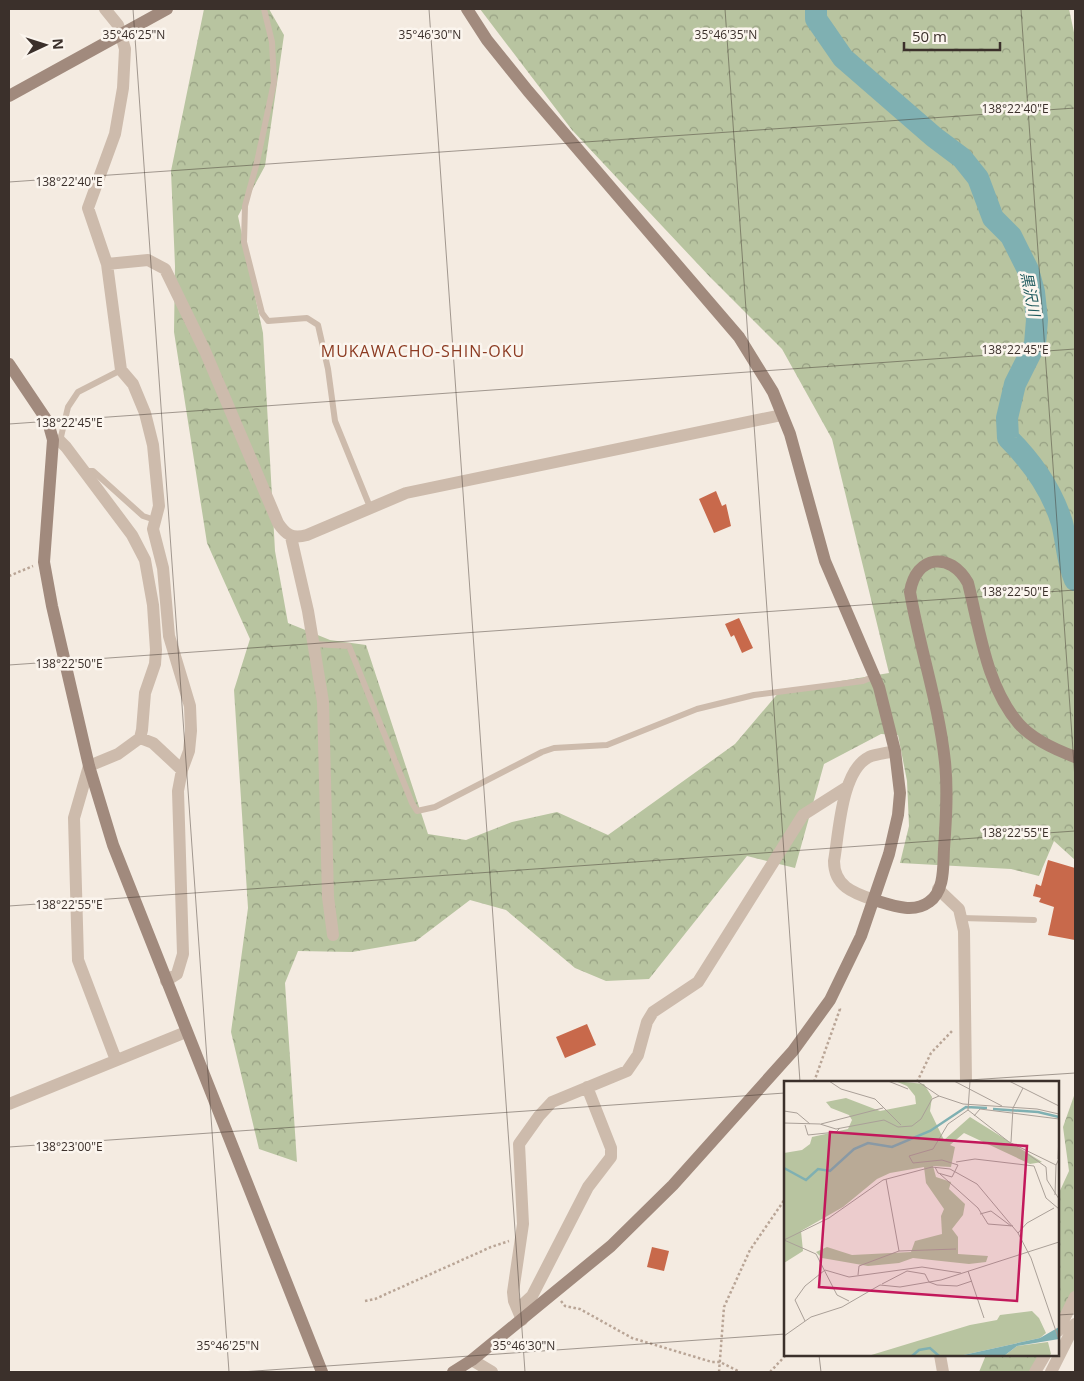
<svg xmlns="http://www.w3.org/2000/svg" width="1084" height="1381" font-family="'Open Sans','Noto Sans JP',sans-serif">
  <defs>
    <pattern id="forest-crowns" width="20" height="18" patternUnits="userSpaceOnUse" patternTransform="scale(1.25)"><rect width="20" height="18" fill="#b8c4a0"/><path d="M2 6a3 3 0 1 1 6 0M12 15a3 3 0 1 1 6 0" fill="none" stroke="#97a083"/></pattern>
  </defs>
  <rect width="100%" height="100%" fill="#f4ebe1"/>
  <path fill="url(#forest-crowns)" d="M204,9H269L284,35L265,166L238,216L263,333L275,551L288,623L330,640L366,645L428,834L466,840L512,822L557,812L608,835L735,744L780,691L889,673L832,439L782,349L710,277L572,130L480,9H1069L1075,37V860L1054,841L1039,876L1011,869L900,863L909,826L907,781L898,735L881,734L824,764L795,868L747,856L649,979L606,981L575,968L506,910L470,900L416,941L352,952L298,951L285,983L297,1162L259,1149L231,1032L248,908L234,690L250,639L207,543L174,332L175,266L171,171Z
    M1075,1093V1291L1058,1328V1195L1069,1171L1063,1127Z
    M986,1355H1045L1037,1372H979Z"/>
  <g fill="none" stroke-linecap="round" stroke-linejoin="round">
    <path stroke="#7fb0b2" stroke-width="22" d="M816,9V19L843,58L934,137L962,158L978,178L993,218L1011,236L1028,270L1034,292L1037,320L1035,344L1015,384L1007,418L1008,438C1032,462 1052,490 1062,523C1067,543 1067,561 1075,580"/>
  </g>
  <path fill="#c8694b" d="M716,491L722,506L726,504L731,526L714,533L699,499Z
    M739,618L753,648L742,653L734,635L731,637L725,624Z
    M1048,860L1075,868V940L1048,935L1054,907L1039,902L1041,898L1033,896L1036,884L1041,886Z
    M587,1024L596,1045L565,1058L556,1037Z
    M652,1247L669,1251L664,1271L647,1267Z"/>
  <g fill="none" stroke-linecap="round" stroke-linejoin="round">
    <path stroke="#b9a596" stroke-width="2.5" stroke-dasharray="2.5 2.5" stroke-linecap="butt" d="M9,576L33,566
      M814,1082L840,1009L839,1008
      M917,1082L931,1053L953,1030
      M365,1301L375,1299L491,1247L509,1241
      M561,1301L565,1306L580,1309L632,1338L712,1362H720L740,1372
      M719,1372L724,1307L750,1250L785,1199
      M770,1372L786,1355"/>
    <path stroke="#cdbbac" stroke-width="6" d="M264,9L272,42L274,82L257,162L245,206L244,242L262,313L268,321L307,318L318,325L328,369L335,421L370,507
      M60,441L68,407L78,392L121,370
      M85,471H93L143,516L155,520
      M314,644L349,646L412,803L417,811L435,807L542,752L554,748L607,745L697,709L754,695L863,681L875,676
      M961,918L1034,920"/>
    <path stroke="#cdbbac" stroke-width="12" d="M105,9L118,25L125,49L123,88L115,134L88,208L107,264L121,370L133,384L145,413L153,445L159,506L153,529L163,568L169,636L190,706L191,731L189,751L182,770L178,791L183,954L177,974L166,981
      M107,264L148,260L165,269L205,351L278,523C286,535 292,539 307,535L406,493L782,415
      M53,440L60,441L66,447L132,535L145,560L153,605L156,650L155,664L145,693L142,730L140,738L118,754L89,766L74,818L78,960L116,1060
      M291,537L308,611L323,702L328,897L333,935
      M140,738L153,743L182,770
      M938,889L959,909L964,931L966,1082
      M874,900C853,893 834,886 834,861C839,833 841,771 869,757C876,754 887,753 895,751
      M9,1104L186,1032
      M518,1309L532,1296L588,1187L611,1157V1148L587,1087
      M522,1320L514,1301L513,1292L523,1224L519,1144L539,1116L552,1102L627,1071L638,1055L647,1022L653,1012L698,982L803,815L847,787
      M1058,1331L1075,1297
      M940,1355L943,1372
      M472,1360L492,1372
      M1035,1372L1045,1355
      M1051,1372L1075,1324"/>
    <path stroke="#a18a7d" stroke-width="12" d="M9,96L167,9
      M9,364L48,422L53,440L44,562L52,606L89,766L113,845L322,1372
      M874,900C891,905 913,914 929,902C945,891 943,866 944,849C946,821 948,791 945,762C939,705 920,649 910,592C916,555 950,551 968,583C980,630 986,686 1019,724C1033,740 1056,750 1075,757
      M453,1372L472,1360L611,1246L673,1185L793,1051L830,1000L861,936L889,854L898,815L900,793L895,751L879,687L825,561L790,434L773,392L739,337L528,91L487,40L467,9"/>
  </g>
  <path fill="none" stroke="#3b302b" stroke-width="1" stroke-opacity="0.45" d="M133,9L229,1372M429,9L525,1372M725,9L800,1082M1021,9L1075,779M9,182L1075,108M9,424L1075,349M9,665L1075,590M9,906L1075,831M939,1082L1075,1073M9,1147L785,1093M1058,1315L1075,1314M819,1355L821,1372M241,1372L785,1334"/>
  <g text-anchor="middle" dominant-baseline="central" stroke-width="5" stroke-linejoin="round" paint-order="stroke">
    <g font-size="15" font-style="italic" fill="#1f5a5e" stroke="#fbf5ee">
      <text transform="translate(1031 294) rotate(79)">黒沢川</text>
    </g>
    <g font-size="16" letter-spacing="1" fill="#8c3b22" stroke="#fbf5ee">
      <text x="423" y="351">MUKAWACHO-SHIN-OKU</text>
    </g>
  </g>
  <g transform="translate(784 1081)">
    <rect width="275" height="275" fill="#f4ebe1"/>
    <path d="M111,0L140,3L148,16L146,30L160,59L186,36L258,81L246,83L180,52L166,64L171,66L167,86L149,85L152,96L167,101L165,108L181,123L179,134L168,148L174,156V173L204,175L202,181L185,183L129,177L115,182L84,185L38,177L32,171L43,166L68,174L127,171L131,160L158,153L157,135L160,128L142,102L140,86L106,92L93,98L59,126L17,150L19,170L0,182V72L18,69L26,63L28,56L64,48L68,39L65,34L47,27L42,21L62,17L96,30L132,23L131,15L123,5ZM248,230L255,237L262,252L256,257L175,275H84L186,244L213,239L216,234ZM264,261L267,273L265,275H220L233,265Z" fill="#b8c4a0"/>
    <path d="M275,246V258L233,265L220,275H175L256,257Z" fill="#7fb0b2"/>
    <path fill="none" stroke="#7fb0b2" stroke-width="2.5" d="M209,28L254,31L275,36M0,87L22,99L34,88L46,90L70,68L84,62L108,66L146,50L182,26L203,27M128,275L135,269L146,267L155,275"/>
    <path fill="none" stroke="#aaa098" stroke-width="1" d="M45,0L57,8L91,18L117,44M104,0L124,8M133,0L155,15M170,0L218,25M225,0L275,25M184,29L225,61L272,84L275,78M0,30L13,32L26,43M190,35L196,28L275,38M0,42L36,43L52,48L100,39L114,46L128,45L137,38L148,18L155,15L179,23L253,28L275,33M37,43L99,27M21,44L24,54L52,51L56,47M227,61L229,27L239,7M242,72L262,86L263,99L275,118M274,78L275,53M172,81L191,78L250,85L262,117L275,128M151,86L154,92L168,96L174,84L158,79L129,82L125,75L149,68L164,43L184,29L186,0M156,93L194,127L204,143L229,145M271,114L272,84M196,133L207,130L227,145M234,152L243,142L270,127M0,159L45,137L99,99L148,86L166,88L193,103L234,152L247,177L275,259M0,159L32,173L53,214L65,220M115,170L172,168M184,190L200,237M74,194L75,185L115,170L102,98M98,203L123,190L141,193L145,201L153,204L173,205L188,200M21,240L11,219L21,205L41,189L65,196L138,186L177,192M0,255L27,236L58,226L96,204L116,206L157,199L275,161"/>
    <path fill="#c2185b" fill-opacity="0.15" stroke="#c2185b" stroke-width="2.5" d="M46,51L243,65L233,220L35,206Z"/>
    <rect width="275" height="275" fill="none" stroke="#3b302b" stroke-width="2.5"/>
  </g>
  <g font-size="12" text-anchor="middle" fill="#3b302b" stroke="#fbf5ee" stroke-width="5" stroke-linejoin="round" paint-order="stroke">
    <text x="134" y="39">35°46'25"N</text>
    <text x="430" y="39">35°46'30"N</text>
    <text x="726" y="39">35°46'35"N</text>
    <text x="1015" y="113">138°22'40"E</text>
    <text x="69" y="186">138°22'40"E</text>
    <text x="1015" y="354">138°22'45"E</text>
    <text x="69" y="427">138°22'45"E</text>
    <text x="1015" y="596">138°22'50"E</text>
    <text x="69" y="668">138°22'50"E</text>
    <text x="1015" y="837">138°22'55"E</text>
    <text x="69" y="909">138°22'55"E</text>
    <text x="69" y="1151">138°23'00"E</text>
    <text x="228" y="1350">35°46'25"N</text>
    <text x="524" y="1350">35°46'30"N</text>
  </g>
  <rect width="1084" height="1381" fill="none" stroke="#3b302b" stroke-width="20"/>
  <g transform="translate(45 45) rotate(86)" stroke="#fbf5ee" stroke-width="4" paint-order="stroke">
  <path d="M0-4L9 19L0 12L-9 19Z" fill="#3b302b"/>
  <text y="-8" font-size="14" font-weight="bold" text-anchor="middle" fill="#3b302b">N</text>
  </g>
  <path d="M904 42v8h96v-8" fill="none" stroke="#3b302b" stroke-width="2.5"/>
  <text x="912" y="42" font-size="15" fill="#3b302b" stroke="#fbf5ee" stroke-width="4" paint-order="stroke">50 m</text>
</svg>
